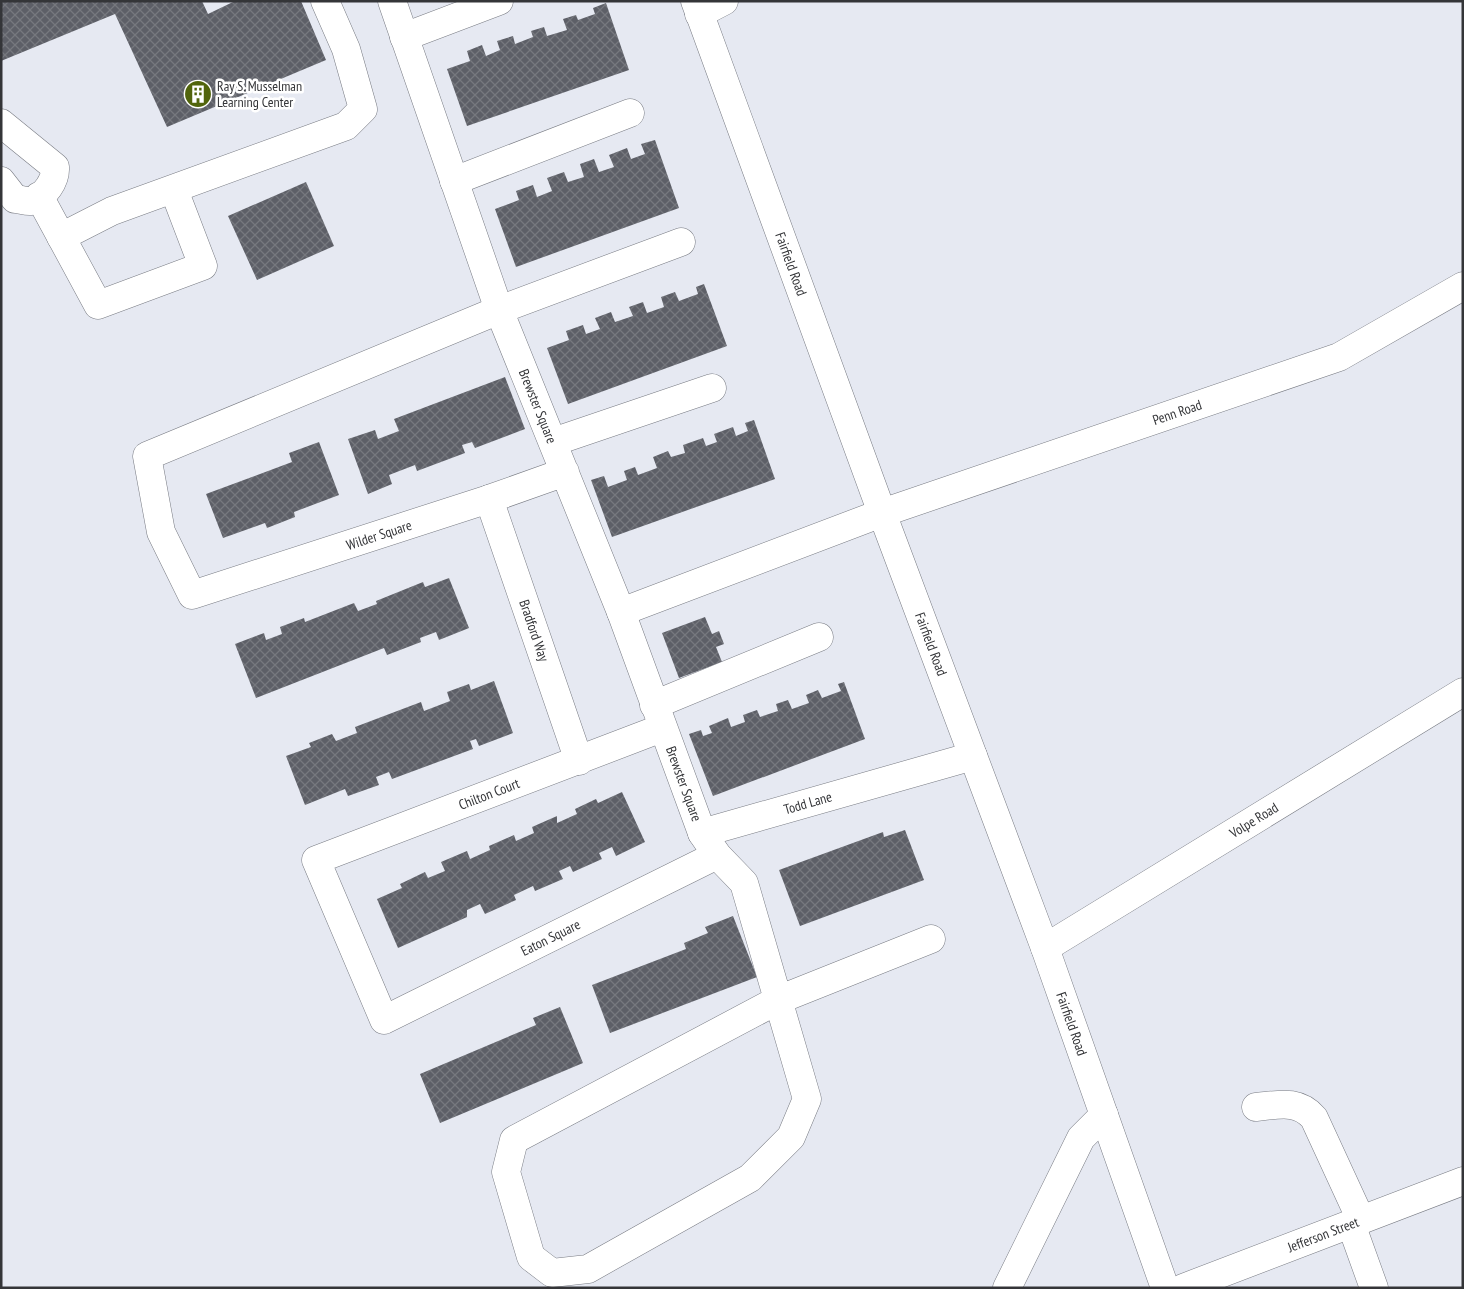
<svg xmlns="http://www.w3.org/2000/svg" width="1464" height="1289" font-family="'PT Sans Narrow',sans-serif">
  <defs>
    <pattern id="building-cross-hatch" width="8" height="8" patternUnits="userSpaceOnUse" patternTransform="scale(1.25)"><rect width="8" height="8" fill="#5d5f67"/><path d="M0 0l8 8M0 8l8-8" fill="none" stroke="#76787e"/></pattern>
  </defs>
  <rect width="100%" height="100%" fill="#e6e9f2"/>
  <path fill="url(#building-cross-hatch)" d="M1,1H202L208,14L235,1H301L326,60L167,127L115,14L1,61Z
    M606,3L629,70L467,126L447,69L470,61L467,51L482,45L486,56L500,50L497,41L513,36L515,44L533,37L531,31L544,27L547,36L567,30L563,19L576,15L578,20L595,14L593,8Z
    M655,140L679,208L516,267L495,209L519,200L516,191L533,185L537,197L552,191L547,178L564,172L568,182L584,177L580,164L594,159L599,172L614,167L609,155L627,148L631,159L645,154L641,144Z
    M306,182L334,246L257,280L228,216Z
    M704,284L727,346L568,404L547,348L569,340L566,331L583,325L586,334L600,329L595,318L611,312L615,322L633,316L629,307L643,302L647,313L664,307L661,297L675,292L679,301L698,294L696,287Z
    M505,377L525,429L475,448L472,442L462,445L465,453L417,471L415,465L389,475L392,484L368,494L348,439L375,430L378,439L399,431L394,419Z
    M754,420L775,479L612,537L591,480L604,476L608,487L627,480L624,471L635,467L638,475L657,468L653,457L668,451L671,457L685,453L683,445L703,438L706,446L717,442L714,434L733,427L736,436L748,431L745,423Z
    M319,442L339,495L294,512L295,517L267,528L265,523L223,538L206,494L292,462L289,453Z
    M449,578L469,628L439,640L436,632L420,638L421,642L387,655L384,648L256,698L235,644L264,633L266,640L282,634L280,627L304,618L305,622L354,603L358,611L377,604L376,601L423,582L425,587Z
    M705,617L712,634L719,631L724,644L716,647L722,662L679,678L662,633Z
    M494,681L513,733L479,746L476,739L470,741L473,749L392,779L389,772L376,777L379,785L348,796L345,789L305,805L286,756L311,747L309,743L332,734L336,741L357,733L355,727L421,702L424,711L450,701L447,692L469,684L471,690Z
    M844,682L865,739L713,796L689,734L701,730L703,736L712,733L709,726L728,718L731,727L745,722L743,715L757,710L760,717L778,711L776,704L788,700L792,709L809,703L806,695L818,690L822,698L841,691L838,684Z
    M622,792L645,842L616,856L612,847L599,853L602,859L573,872L570,866L559,871L563,879L535,891L533,886L514,895L516,900L485,914L480,904L467,910V917L398,948L377,899L402,888L400,884L425,872L428,878L445,871L441,862L467,851L470,859L490,850L489,846L514,835L516,841L534,833L532,827L557,816V823L577,814L575,809L596,799L598,803Z
    M905,830L924,880L800,926L779,870L883,832L884,837Z
    M733,916L757,977L610,1033L592,985L686,949L684,943L708,933L705,927Z
    M560,1007L583,1063L440,1123L420,1074L536,1025L533,1018Z"/>
  <g fill="none" stroke-linecap="round" stroke-linejoin="round">
    <g stroke="#787b83" stroke-width="29">
      <g id="minor">
        <path d="M392,1L499,310L681,242"/>
        <path d="M699,14L724,1"/>
        <path d="M404,37L499,1"/>
        <path d="M1,123L55,167C56,180 45,197 31,201C27,202 20,199 15,199L1,181"/>
        <path d="M454,181L630,113"/>
        <path d="M39,196L98,305L203,266L174,190"/>
        <path d="M61,237L112,211L346,126L363,109L346,49L325,1"/>
        <path d="M553,442L712,388"/>
        <path id="s1" d="M565,472L489,499L192,595L161,532L147,456L499,310L621,612L702,833L717,855L744,883L807,1099L791,1137L750,1178L588,1269L552,1273L531,1257L506,1172L514,1140L778,1000L931,939"/>
        <path id="s2" d="M489,499L579,761"/>
        <path id="s3" d="M621,612L882,513L1339,357L1463,286"/>
        <path d="M654,705L819,637"/>
        <path id="s4" d="M662,728L316,860L384,1020L717,855"/>
        <path id="s5" d="M702,833L973,756"/>
        <path id="s6" d="M1045,948L1463,692"/>
        <path d="M1256,1107C1278,1105 1298,1099 1314,1118L1361,1220"/>
        <path d="M1351,1224L1374,1288"/>
        <path d="M1007,1288L1081,1138L1104,1115"/>
        <path id="s7" d="M1183,1288L1463,1181"/>
      </g>
    </g>
    <g stroke="#787b83" stroke-width="29">
      <g id="major">
        <path id="s8" d="M695,1L882,513L1045,948L1165,1288"/>
      </g>
    </g>
    <use href="#minor" stroke="#fff" stroke-width="28"/>
    <use href="#major" stroke="#fff" stroke-width="28"/>
  </g>
  <defs>
    <g id="building-disc" transform="scale(1.4375)"><circle r="9.5" fill="#51640c" stroke="#fff"/><path d="M-4-6H4V6H1V3H-1V6H-4ZM-2.5-4.3h1.7v1.8h-1.7ZM.8-4.3h1.7v1.8H.8ZM-2.5-1h1.7V.8h-1.7ZM.8-1h1.7V.8H.8Z" fill="#fff"/></g>
  </defs>
  <g fill-rule="evenodd">
    <use href="#building-disc" x="198" y="94"/>
  </g>
  <g text-anchor="middle" dominant-baseline="central" stroke-width="5" stroke-linejoin="round" paint-order="stroke">
    <g font-size="14" fill="#343538" stroke="#fff" text-anchor="start">
      <text x="217" y="86">Ray S. Musselman<tspan x="217" dy="16">Learning Center</tspan></text>
    </g>
    <g font-size="14" fill="#343538" stroke="#fff">
      <text stroke="none"><textPath href="#s8" startOffset="280">Fairfield Road</textPath></text>
      <text stroke="none"><textPath href="#s1" startOffset="1025">Brewster Square</textPath></text>
      <text stroke="none"><textPath href="#s3" startOffset="591">Penn Road</textPath></text>
      <text transform="translate(379 535) rotate(-18)">Wilder Square</text>
      <text stroke="none"><textPath href="#s2" startOffset="139">Bradford Way</textPath></text>
      <text stroke="none"><textPath href="#s8" startOffset="685">Fairfield Road</textPath></text>
      <text stroke="none"><textPath href="#s1" startOffset="1430">Brewster Square</textPath></text>
      <text transform="translate(489 794) rotate(-21)">Chilton Court</text>
      <text stroke="none"><textPath href="#s5" startOffset="110">Todd Lane</textPath></text>
      <text stroke="none"><textPath href="#s6" startOffset="245">Volpe Road</textPath></text>
      <text stroke="none"><textPath href="#s4" startOffset="730">Eaton Square</textPath></text>
      <text stroke="none"><textPath href="#s8" startOffset="1090">Fairfield Road</textPath></text>
      <text stroke="none"><textPath href="#s7" startOffset="150">Jefferson Street</textPath></text>
    </g>
  </g>
  <rect width="1464" height="1289" fill="none" stroke="#343538" stroke-width="5"/>
</svg>
